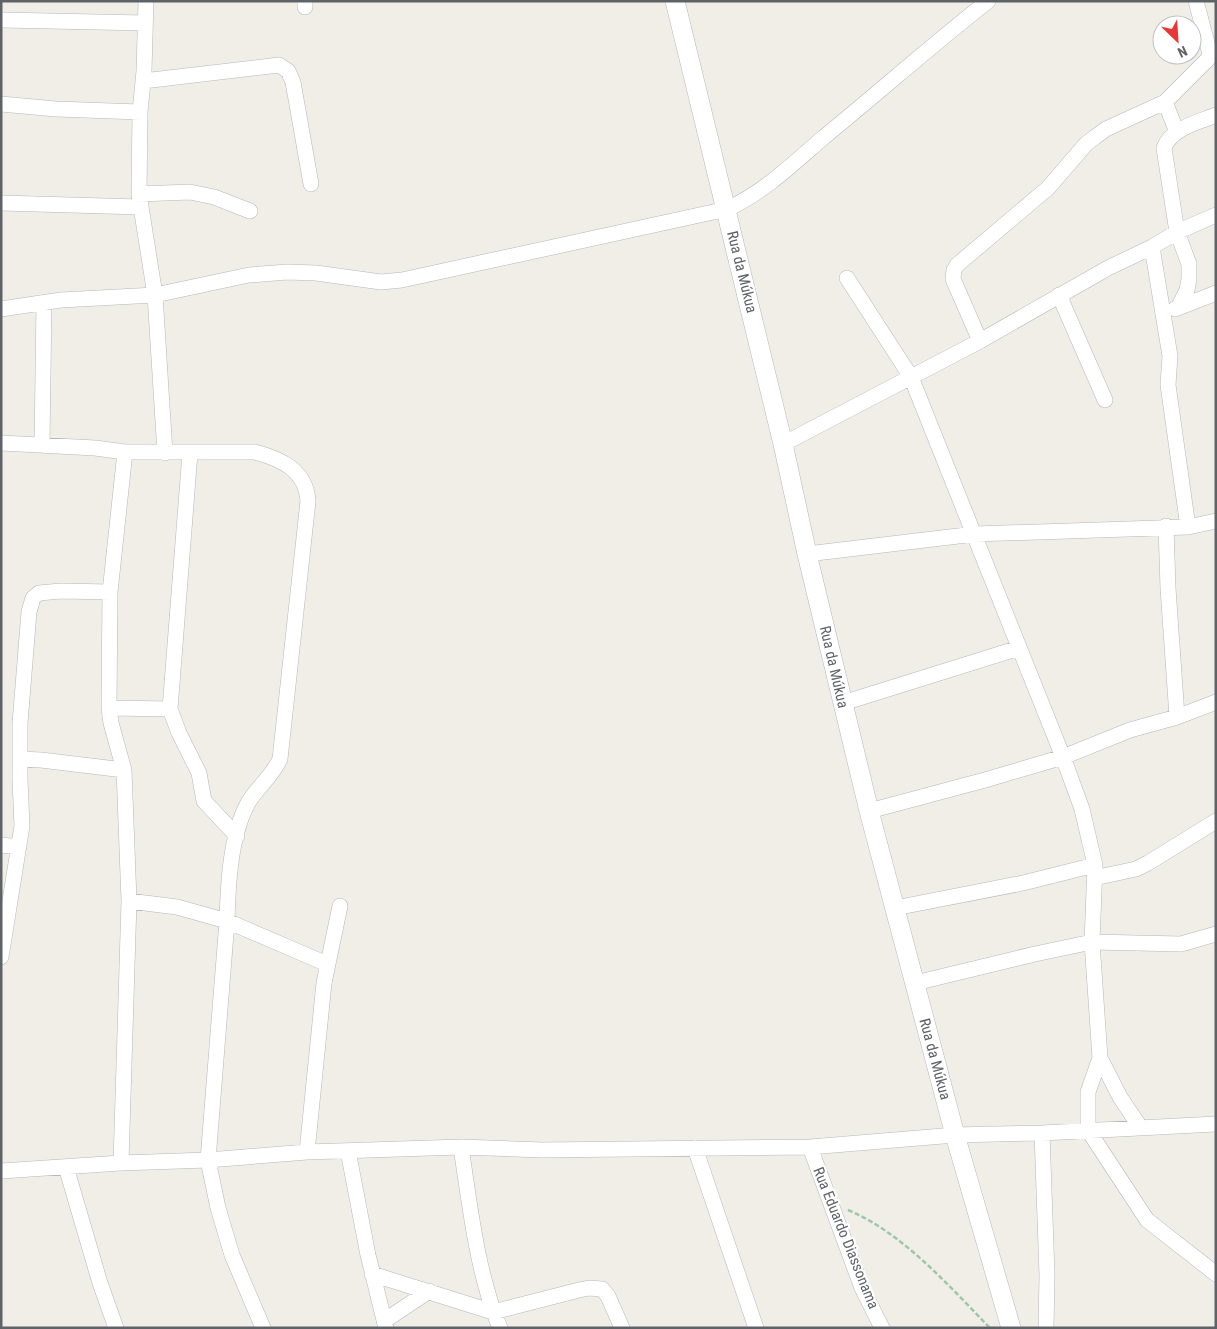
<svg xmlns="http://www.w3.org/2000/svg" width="1217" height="1329" font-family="'Roboto Condensed',sans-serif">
  <rect width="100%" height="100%" fill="#f0eee7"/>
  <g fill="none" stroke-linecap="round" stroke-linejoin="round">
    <g stroke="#b4b8bb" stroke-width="16">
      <path id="minor" d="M146,1L144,71L140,112L139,194L155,295L165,453
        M305,1V7
        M1,20L145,23
        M143,81L279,65L288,71L293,82L311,184
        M1,104L56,109L140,112
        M1177,132L1165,102L1208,59L1210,54L1196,1
        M139,194L190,192L214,197L250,211
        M1,203L140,207
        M1152,247L1170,356L1168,385L1188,527
        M847,278L911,377L1063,757L1082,809L1095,865L1092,942L1100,1058L1088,1092V1130L1147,1220L1216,1274
        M1059,295L1105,400
        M1178,308L1187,290L1189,279V264L1177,232L1164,148C1171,128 1199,122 1216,115
        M1,309L61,300L155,295L249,275L287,272L316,273L381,282L402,280L727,209C763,193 794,163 824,137C879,92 932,45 988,1
        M1175,309L1216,293
        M980,341L953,279L954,270L957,265L1048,188L1086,144L1095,137L1106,129L1165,102
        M1,443L95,448L125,452H255C281,459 306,470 308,501L280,759C272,777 257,787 248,803C230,836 228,885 227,921L208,1160L218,1208L232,1255L263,1328
        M783,444L980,341L1108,268L1152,247L1177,232L1216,215
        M42,445L44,303
        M190,453L170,709L179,733L199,773L204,801L237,836
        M1166,526L1168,588L1177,717
        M807,554L975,534L1188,527L1216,521
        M843,703L1019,648
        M109,708L170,709
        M20,759L41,760L124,770
        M869,811L985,780L1063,757L1130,730L1177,717L1216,702
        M1,845L19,847
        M1094,878L1136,869L1148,863L1216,821
        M129,901L177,907L227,921L327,964
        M895,908L1023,883L1095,865
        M1,957L22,826L20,780V723L29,612L33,598L39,593L61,591L110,592
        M915,983L1035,954L1092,942L1181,944L1216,934
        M1100,1058L1120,1097L1140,1127
        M1042,1133L1047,1275L1046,1328
        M461,1147C470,1206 477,1273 500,1328
        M810,1147L862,1288L882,1328
        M695,1148L756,1328
        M348,1151L368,1255L386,1328
        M307,1152L324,983L340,906
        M121,1163L129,901L124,770L111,723L109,708L110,592L125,452
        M66,1167L100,1283L116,1328
        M1,1171L121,1163L208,1160L307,1152L461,1147L542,1150L810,1147L955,1135L1042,1133L1216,1124
        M372,1274L493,1312L579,1290L589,1288L602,1289L608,1296L622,1328
        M384,1321L429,1291"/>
    </g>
    <g stroke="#b4b8bb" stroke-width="20">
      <path id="tertiary" d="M675,1L783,444L807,554L869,811L955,1135L1011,1328"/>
    </g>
    <path stroke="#9dc8a7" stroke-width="2.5" stroke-dasharray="5 2.5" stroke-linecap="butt" d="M848,1210C903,1233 949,1286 990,1328"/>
    <use href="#minor" stroke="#fff" stroke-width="15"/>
    <use href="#tertiary" stroke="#fff" stroke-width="19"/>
  </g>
  <g text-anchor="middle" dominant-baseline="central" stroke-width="4.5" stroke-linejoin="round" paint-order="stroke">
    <g font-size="15" fill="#5e6367" stroke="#fff">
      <text transform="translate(742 272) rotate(76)">Rua da Múkua</text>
      <text transform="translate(834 667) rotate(77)">Rua da Múkua</text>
      <text transform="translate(935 1059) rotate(75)">Rua da Múkua</text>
      <text transform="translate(846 1238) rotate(68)">Rua Eduardo Diassonama</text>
    </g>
  </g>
  <rect width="1217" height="1329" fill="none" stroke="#5e6367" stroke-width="5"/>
  <g transform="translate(1177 40) rotate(155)"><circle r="24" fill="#ffffff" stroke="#bfc1c2"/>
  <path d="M0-4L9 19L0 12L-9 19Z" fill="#e83735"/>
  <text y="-8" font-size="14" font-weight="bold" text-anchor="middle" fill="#5e6367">N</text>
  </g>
</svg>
